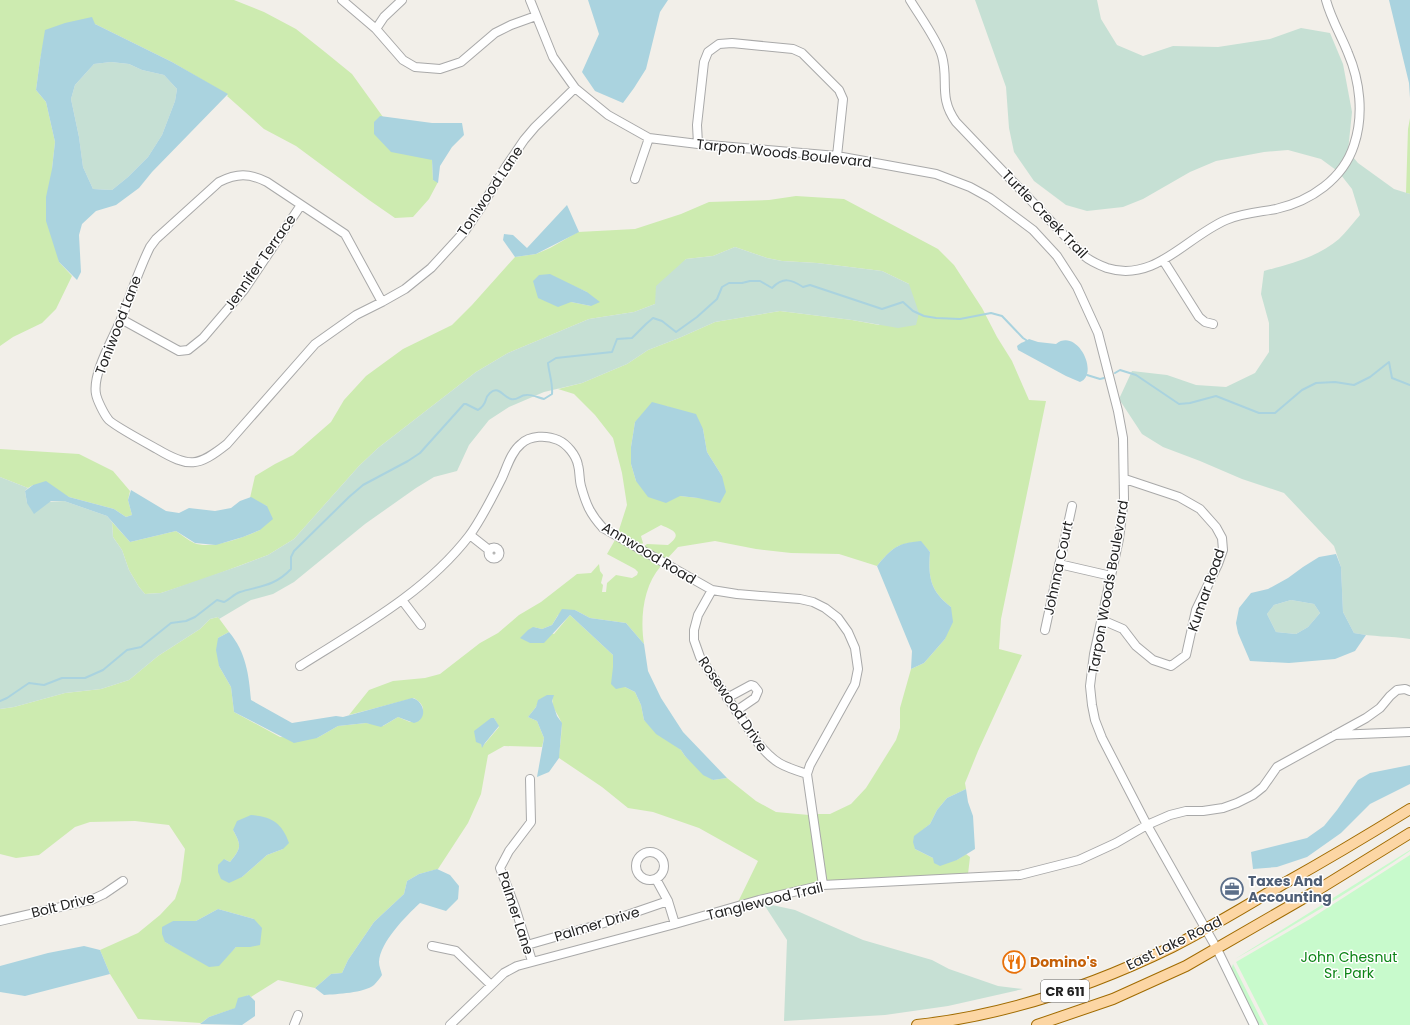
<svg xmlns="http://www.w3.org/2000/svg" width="1410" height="1025" font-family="Poppins,sans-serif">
  <rect width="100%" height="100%" fill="#f2efe9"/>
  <path fill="#cdebb0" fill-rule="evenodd" d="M0,0H234L264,12L296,29L325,52L352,74L383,117H380L432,160L433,180L438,182L429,199L413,217L395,218L369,200L296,146L264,129L227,96L228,95L172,62L95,24L43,46L40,60L36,90L46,102L55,142L52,169L59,262L72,276L56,309L42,323L13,337L0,346Z
    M1410,118V194L1406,193L1408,129Z
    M796,196L844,199L938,249L954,265L982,308L997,337L1012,361L1029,400L1046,401L1001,619L999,649L1022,655L978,751L965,783L966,789L947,798L937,810L930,824L914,837L915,849L933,858L957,860L966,854L970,857L968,874L827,881L817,814H830L851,804L866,788L896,740L900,728V708L911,669L924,663L945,639L951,607C930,591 928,577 930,552L921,542C897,543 892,548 877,566L839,554L791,553L756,549L715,541L678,547L666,560L643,547L647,544L668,545C684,533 672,530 661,525L641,536L643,543L641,545L642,546L618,533L627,505L622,473L613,438L595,415L574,394L558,389L582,383L627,364L648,350L679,338L715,322L780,311L852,320L879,325L909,284L882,271L817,263L782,261L767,258L735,247L713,256L686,259L655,304L634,312L589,319L508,353L476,372L378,448L359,466L294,539L268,555L204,579L161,593L145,594L139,587L129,570L122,550L113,537L112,522L130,542L176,531C182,535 188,540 194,543C212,550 243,537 260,530L267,506L250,498L255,476L275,464L293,455L331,422L344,400L366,376L403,349L452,325L472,305L515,257L536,254L550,248L578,232L635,229L681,214L709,202L769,200ZM571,285L587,292L591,306L571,302ZM666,406L680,411L703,429L707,452L722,476L698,498L680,496L636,481L631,464V447L635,422Z
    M0,449L79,454L113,471L130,491L128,500L132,515L126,517L114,509L69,497L33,485L28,488L0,477Z
    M615,540L661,566C643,586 640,619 644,644L626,623L590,618L575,610L558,615L552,625L542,629L533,627L554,634L570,615L613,655V667L625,687L635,692L641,705L644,720L681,750L685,756L713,780L727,778L756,801L776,812L809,815L819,882L787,889L738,902L758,861L699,828L653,812L628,808L602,787L559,758C559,751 563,727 561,722C558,712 550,708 553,695L539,700L536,707L528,717L537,721L544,738L542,747L504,746L488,755L481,794L468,823L438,869L419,874L407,881L404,894L374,922L348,960L342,973L331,974L315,988L278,980L251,997L248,995L236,1008L209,1017L201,1023L138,1019L110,974L100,950L138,933L160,915L175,899L181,881L185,849L169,825L135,821L90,822L75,827L39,855L16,858L0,854V709L14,707L65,693L101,689L129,680L158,656L200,629L210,619L218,617L229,632L218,638L219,666L231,687L234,712L280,737L317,738L338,726L366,723L383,726L398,717L410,722L419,721C425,710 425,705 414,698L349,715L369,690L393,681L425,678L440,674L480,643L498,633L519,615L541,602L577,574L591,573L599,564L600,571L603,575L601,583L603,585L602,592H606L607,583L616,575L632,578L637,575L638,572L635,569L607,554ZM494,718L499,727L482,747L481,744ZM233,830L283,849L267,855L242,877L224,859L230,862C241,848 242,846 233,830ZM218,909L254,919L250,947H236L228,955L184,952L165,942L173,921H196Z"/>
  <path fill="#c6e0d4" d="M975,0H1097L1101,19L1117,45L1143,56L1173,46L1218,47L1270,39L1301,28L1330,33L1343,64L1352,112L1348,151L1336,170L1321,159L1288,150L1264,152L1216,161L1190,172L1143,199L1123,207L1087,211L1066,205L1034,181L1014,152L1009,128L1006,87Z
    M111,62L129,64L142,70L164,75L177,89L175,101L162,135L148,157L128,177L112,190L93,189L83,167L79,137L71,99L75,85L94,64Z
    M1353,157L1358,163L1394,189L1410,194V639C1390,636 1373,637 1354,633L1343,612L1341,567L1334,546L1284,493L1242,479L1200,461L1163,447L1142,434L1119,399L1132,371L1167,375L1196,385L1226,387L1255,373L1269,352V323L1261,294L1264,271C1290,264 1318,257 1339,239C1346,232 1353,223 1360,215L1352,189L1341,175Z
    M735,247L767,258L782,261L817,263L882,271L909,284L919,313L916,325L898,328L852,320L780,311L715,322L679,338L648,350L627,364L582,383L544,392L509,407L489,420L469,445L457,471L434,477L416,488L365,524L294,582L273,594L251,600L219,619L218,617L210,619L200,629L158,656L129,680L101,689L65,693L14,707L0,709V477L28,488L25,491L27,503L64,501L107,516L112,522L113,537L122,550L129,570L139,587L145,594L161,593L239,566L268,555L294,539L359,466L378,448L476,372L508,353L589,319L634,312L655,304L656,286L686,259L713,256Z
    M1291,600L1314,604L1320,613L1308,627L1296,634L1276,632L1267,614L1274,605Z
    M763,903L795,910L863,940L932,960L949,969L998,986L1023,989L948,1006L885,1015L784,1021L787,940Z"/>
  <path fill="#c8facc" d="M1410,850V851C1353,890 1295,925 1235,959Z
    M1410,855V1025H1268L1236,962L1310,919Z
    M1233,964L1264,1025H1258L1231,970Z"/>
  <path fill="#aad3df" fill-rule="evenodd" d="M588,0H668L660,12L646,69L634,88L623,103L595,91L582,72L599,34Z
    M1389,0H1410V98L1409,83Z
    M92,17L95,24L172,62L228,94L152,172L139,188L116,205L96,211L82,224L79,235L81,272L77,280L59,262L46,221V197L52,169L55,142L46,102L36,90L40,60L45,30L65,23ZM111,62L129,64L142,70L164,75L177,89L175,101L162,135L148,157L128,177L112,190L93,189L83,167L79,137L71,99L75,85L94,64Z
    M380,116L432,123H462L464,135L452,147L440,166L438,183L433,180L432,160L391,152L374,134V122Z
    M567,205L579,232L536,254L515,257L503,240L504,234L513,235L527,248Z
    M550,274L587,292L600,302L591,306L571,302L558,307L538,298L533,281L539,275Z
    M1029,339L1038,342L1056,344C1077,327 1100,374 1080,382L1066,376L1018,350L1017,346C1021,342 1025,342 1029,339Z
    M652,402L696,414L703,429L707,452L722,476L726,492L720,503L698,498L680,496L666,503L648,497L636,481L631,464V447L635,422Z
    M46,481L69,497L114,509L126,517L132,515L128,500L131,490L166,511L179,513L189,508L215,511L231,508L240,501L251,497L267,506L273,519L260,530L243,537L216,545L195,543L176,531L130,542L107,516L64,501H51L34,514L27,503L25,491L33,485Z
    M921,541L930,552C928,577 930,591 951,607L953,622L945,639L924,663L911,669L912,651L877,566C892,548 897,543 921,541Z
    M1336,554L1341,567L1343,612L1354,633L1366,635L1355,651L1335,659L1289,663L1250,661L1238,633L1236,623L1239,608L1251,593L1268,589L1288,578L1303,567L1319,557ZM1291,600L1314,604L1320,613L1308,627L1296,634L1276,632L1267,614L1274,605Z
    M562,609L575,610L590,618L626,623L644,644L648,671L661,698L683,732L727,778L713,780L703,775L685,756L681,750L656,734L644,720L641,705L635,692L625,687L616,689L611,684L613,667V655L570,615L544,643H530L520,638L528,630L533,627L542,629L552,625Z
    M229,632C246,652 249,675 251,700L292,723L336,716L343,717L412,698C425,701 428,720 414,723L398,717L381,727L366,723L338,726L317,738L294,743L234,712L231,687L219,666L216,650L218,638Z
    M547,695H554L552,701L557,716L562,723L559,758L549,772L537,777L544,738L537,721L528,717L536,707L538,700Z
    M491,718H494L499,726L485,743L482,748L481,744L476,742L474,731Z
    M1410,765V784L1370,804L1341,833L1307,857L1277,867L1253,869L1251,852L1307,838L1324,826L1337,810L1358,780L1370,773Z
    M966,789L968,802L973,816L975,849L957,860L940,866L934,863L933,858L915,849L913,842L914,836L930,824L937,810L947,798Z
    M251,815C272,817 282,823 289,843L283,849L267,855L242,877L229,883L221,879L218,872V865L224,859L230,862C241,848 242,846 233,830L237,821Z
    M437,869L450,875L459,886L458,899L446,911L420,903C406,916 380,942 379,962C379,966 381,971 382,975C380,978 377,982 374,985C364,993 337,994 324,995L315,988L331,974L342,973L348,960L374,922L404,894L407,881L419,874Z
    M218,909L254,919L262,928L260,945L250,947H236L219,966L209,967L165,942L162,934V927L173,921H196Z
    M84,946L100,950L110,974L25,996L0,992V966L48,953Z
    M249,995L255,1001V1016L242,1025L200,1024L209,1017L235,1008L238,998Z"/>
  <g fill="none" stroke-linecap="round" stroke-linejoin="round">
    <path stroke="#aad3df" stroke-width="2" d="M1115,373L1120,370L1136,375L1179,404L1190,403L1216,396L1259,413H1275L1302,390L1316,383L1335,382L1354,385L1370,377L1389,362L1392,378L1410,385
      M1087,375L1100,379L1104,378
      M0,701L7,698L29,683L44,685L62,678H85L103,670L127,650L141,647L171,623L186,621L195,617L217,600L224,602C229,600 234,594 240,592C260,586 275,586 291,569V557L294,551L349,497L363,485L408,461L420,453L464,404H466L478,410C489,403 483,399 490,393C499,385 503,397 511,399C517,401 520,395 526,395C531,394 539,398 544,399L552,394C553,384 549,373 548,363L556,358L612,352L617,339L632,338L646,324L653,318L662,321L676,332L697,317L717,299L722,287L729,283H742L750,281H760L772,288C783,277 791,279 803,287L810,285L882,309L903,302L913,311L924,316L936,318L960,319L991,313L1002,316L1023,338L1029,342"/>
    <g stroke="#a9a9a9" stroke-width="10">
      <path id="minor" d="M342,0L376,29L403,60L415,67L440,69L461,62L495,33L511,25L536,16
        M530,0L553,57L575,88L608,115L649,138L698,144L837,156L936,174L970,187L990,198L1033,230L1057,256L1077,287L1098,333L1118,411L1123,438L1124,499L1119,539L1094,654L1090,686L1092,705L1095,720L1102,738L1147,825L1217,949L1254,1025
        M910,0C919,15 938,41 942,56C949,81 938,97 956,122L1083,255C1090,261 1099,265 1107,268C1155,283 1186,237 1226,220C1242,213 1260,212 1276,209C1311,201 1343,179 1354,145C1364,115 1360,81 1348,53C1341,35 1331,19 1326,0
        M376,29L384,17L402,0
        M698,144L697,125L704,62L708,52L719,44L732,43L793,49L802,53L839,90L843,99L837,156
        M635,179L649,138
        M1163,260L1199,317L1205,322L1213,324
        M382,302L345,234L267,182C249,173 237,173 219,182L156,239L150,247C139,269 131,294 122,317C114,337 92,373 96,394C97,400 104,414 108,419C111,424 148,444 157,449C189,468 198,467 227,444L315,344L356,315L382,302L405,289L431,268L465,231L482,206L503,171L524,140L535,127L575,88
        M121,319L179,351L188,350L203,338L244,290L301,205
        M470,535L489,550
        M488.5 553a5.5 5.5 0 1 1 11 0a5.5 5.5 0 1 1-11 0Z
        M1059,564L1111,576
        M712,590L698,615L694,630V640L700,657L758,743C774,763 782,766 807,774
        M402,600L421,625
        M1102,620L1123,629L1136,646L1153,660L1171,666L1186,655L1196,610L1218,564L1223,550L1222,538L1216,527L1200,509L1179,497L1125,479
        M1045,630L1072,506
        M300,666C360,628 425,593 469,536C481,520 493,496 502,478C507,467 511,452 521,444C530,435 547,435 558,440C567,444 576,455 578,465C580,472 579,479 581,486C586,504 590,514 603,528L712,590L737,594L800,599L813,602L825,608L838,618L848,632L855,648L858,669L855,684L810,765L807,774L823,885
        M727,698L751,685L754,686L758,691L755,698L736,711
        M1335,735L1410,732
        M530,779L531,822L509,851L500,868L515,907L532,961
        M636 866a14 14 0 1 1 28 0a14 14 0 1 1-28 0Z
        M656,879L668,901L675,924
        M0,921L91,900L104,894L123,881
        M527,945L604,923L668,901
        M432,946L456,951L491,985
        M294,1025L298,1015
        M450,1025L504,973L517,966L675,924L759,900L823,885L1020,875L1079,860L1116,843L1147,825L1170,815L1186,811H1203L1223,808L1237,803L1253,795L1263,787L1277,767L1366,718L1380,708L1390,696L1397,690L1405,689L1410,691"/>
    </g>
    <g stroke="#a06b00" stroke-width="12">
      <path id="major" d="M917,1025C1006,1015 1092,986 1172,947C1210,928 1246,906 1283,884C1326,860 1368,835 1410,809
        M1037,1025L1113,999L1186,966L1316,891L1410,833"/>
    </g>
    <use href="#minor" stroke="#fff" stroke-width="8"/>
    <use href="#major" stroke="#fcd6a4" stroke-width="10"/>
  </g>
  <defs>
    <g id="office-ring" transform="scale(1.15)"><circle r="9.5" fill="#fff" stroke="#5c6f8a" stroke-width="1.5"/><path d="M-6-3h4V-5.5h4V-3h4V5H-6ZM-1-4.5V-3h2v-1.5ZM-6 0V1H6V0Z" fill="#5c6f8a"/></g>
    <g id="restaurant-ring" transform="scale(1.15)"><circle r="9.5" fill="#fff" stroke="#e8710a" stroke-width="1.5"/><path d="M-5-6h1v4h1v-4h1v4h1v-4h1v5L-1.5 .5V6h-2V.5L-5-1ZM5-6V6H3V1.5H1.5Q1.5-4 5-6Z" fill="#e8710a"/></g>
  </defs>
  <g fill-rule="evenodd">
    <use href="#office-ring" x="1232" y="889"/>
    <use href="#restaurant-ring" x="1014" y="962"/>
  </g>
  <g text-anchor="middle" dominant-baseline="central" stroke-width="3" stroke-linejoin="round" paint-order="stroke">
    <rect fill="#fff" stroke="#646464" stroke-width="1" x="1041" y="980" width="48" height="22" rx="3"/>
    <g font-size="13" font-weight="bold" fill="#222">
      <text x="1065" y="991">CR 611</text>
    </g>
    <g font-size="14" fill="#222" stroke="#fff">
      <text transform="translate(784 153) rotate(6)">Tarpon Woods Boulevard</text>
      <text transform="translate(490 191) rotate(-56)">Toniwood Lane</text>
      <text transform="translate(1045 214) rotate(46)">Turtle Creek Trail</text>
      <text transform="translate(260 262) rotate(-55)">Jennifer Terrace</text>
      <text transform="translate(118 325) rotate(-69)">Toniwood Lane</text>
      <text transform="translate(649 553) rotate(31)">Annwood Road</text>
      <text transform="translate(1058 568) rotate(-78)">Johnna Court</text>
      <text transform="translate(1108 587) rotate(-80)">Tarpon Woods Boulevard</text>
      <text transform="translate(1206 590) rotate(-71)">Kumar Road</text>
      <text transform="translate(733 704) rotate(56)">Rosewood Drive</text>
      <text transform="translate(765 901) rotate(-14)">Tanglewood Trail</text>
      <text transform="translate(63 905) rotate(-14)">Bolt Drive</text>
      <text transform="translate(516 913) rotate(72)">Palmer Lane</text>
      <text transform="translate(597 924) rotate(-17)">Palmer Drive</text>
      <text transform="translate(1174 943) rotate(-26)">East Lake Road</text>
    </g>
    <g font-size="14" font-weight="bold" fill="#4e5e75" stroke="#fff" text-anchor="start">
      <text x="1248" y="881">Taxes And<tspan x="1248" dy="16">Accounting</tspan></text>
    </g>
    <g font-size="14" fill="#0c8416" stroke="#fff">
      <text x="1349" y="957">John Chesnut<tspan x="1349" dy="16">Sr. Park</tspan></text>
    </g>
    <g font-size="14" font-weight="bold" fill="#c56008" stroke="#fff" text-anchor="start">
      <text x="1030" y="962">Domino's</text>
    </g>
  </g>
</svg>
